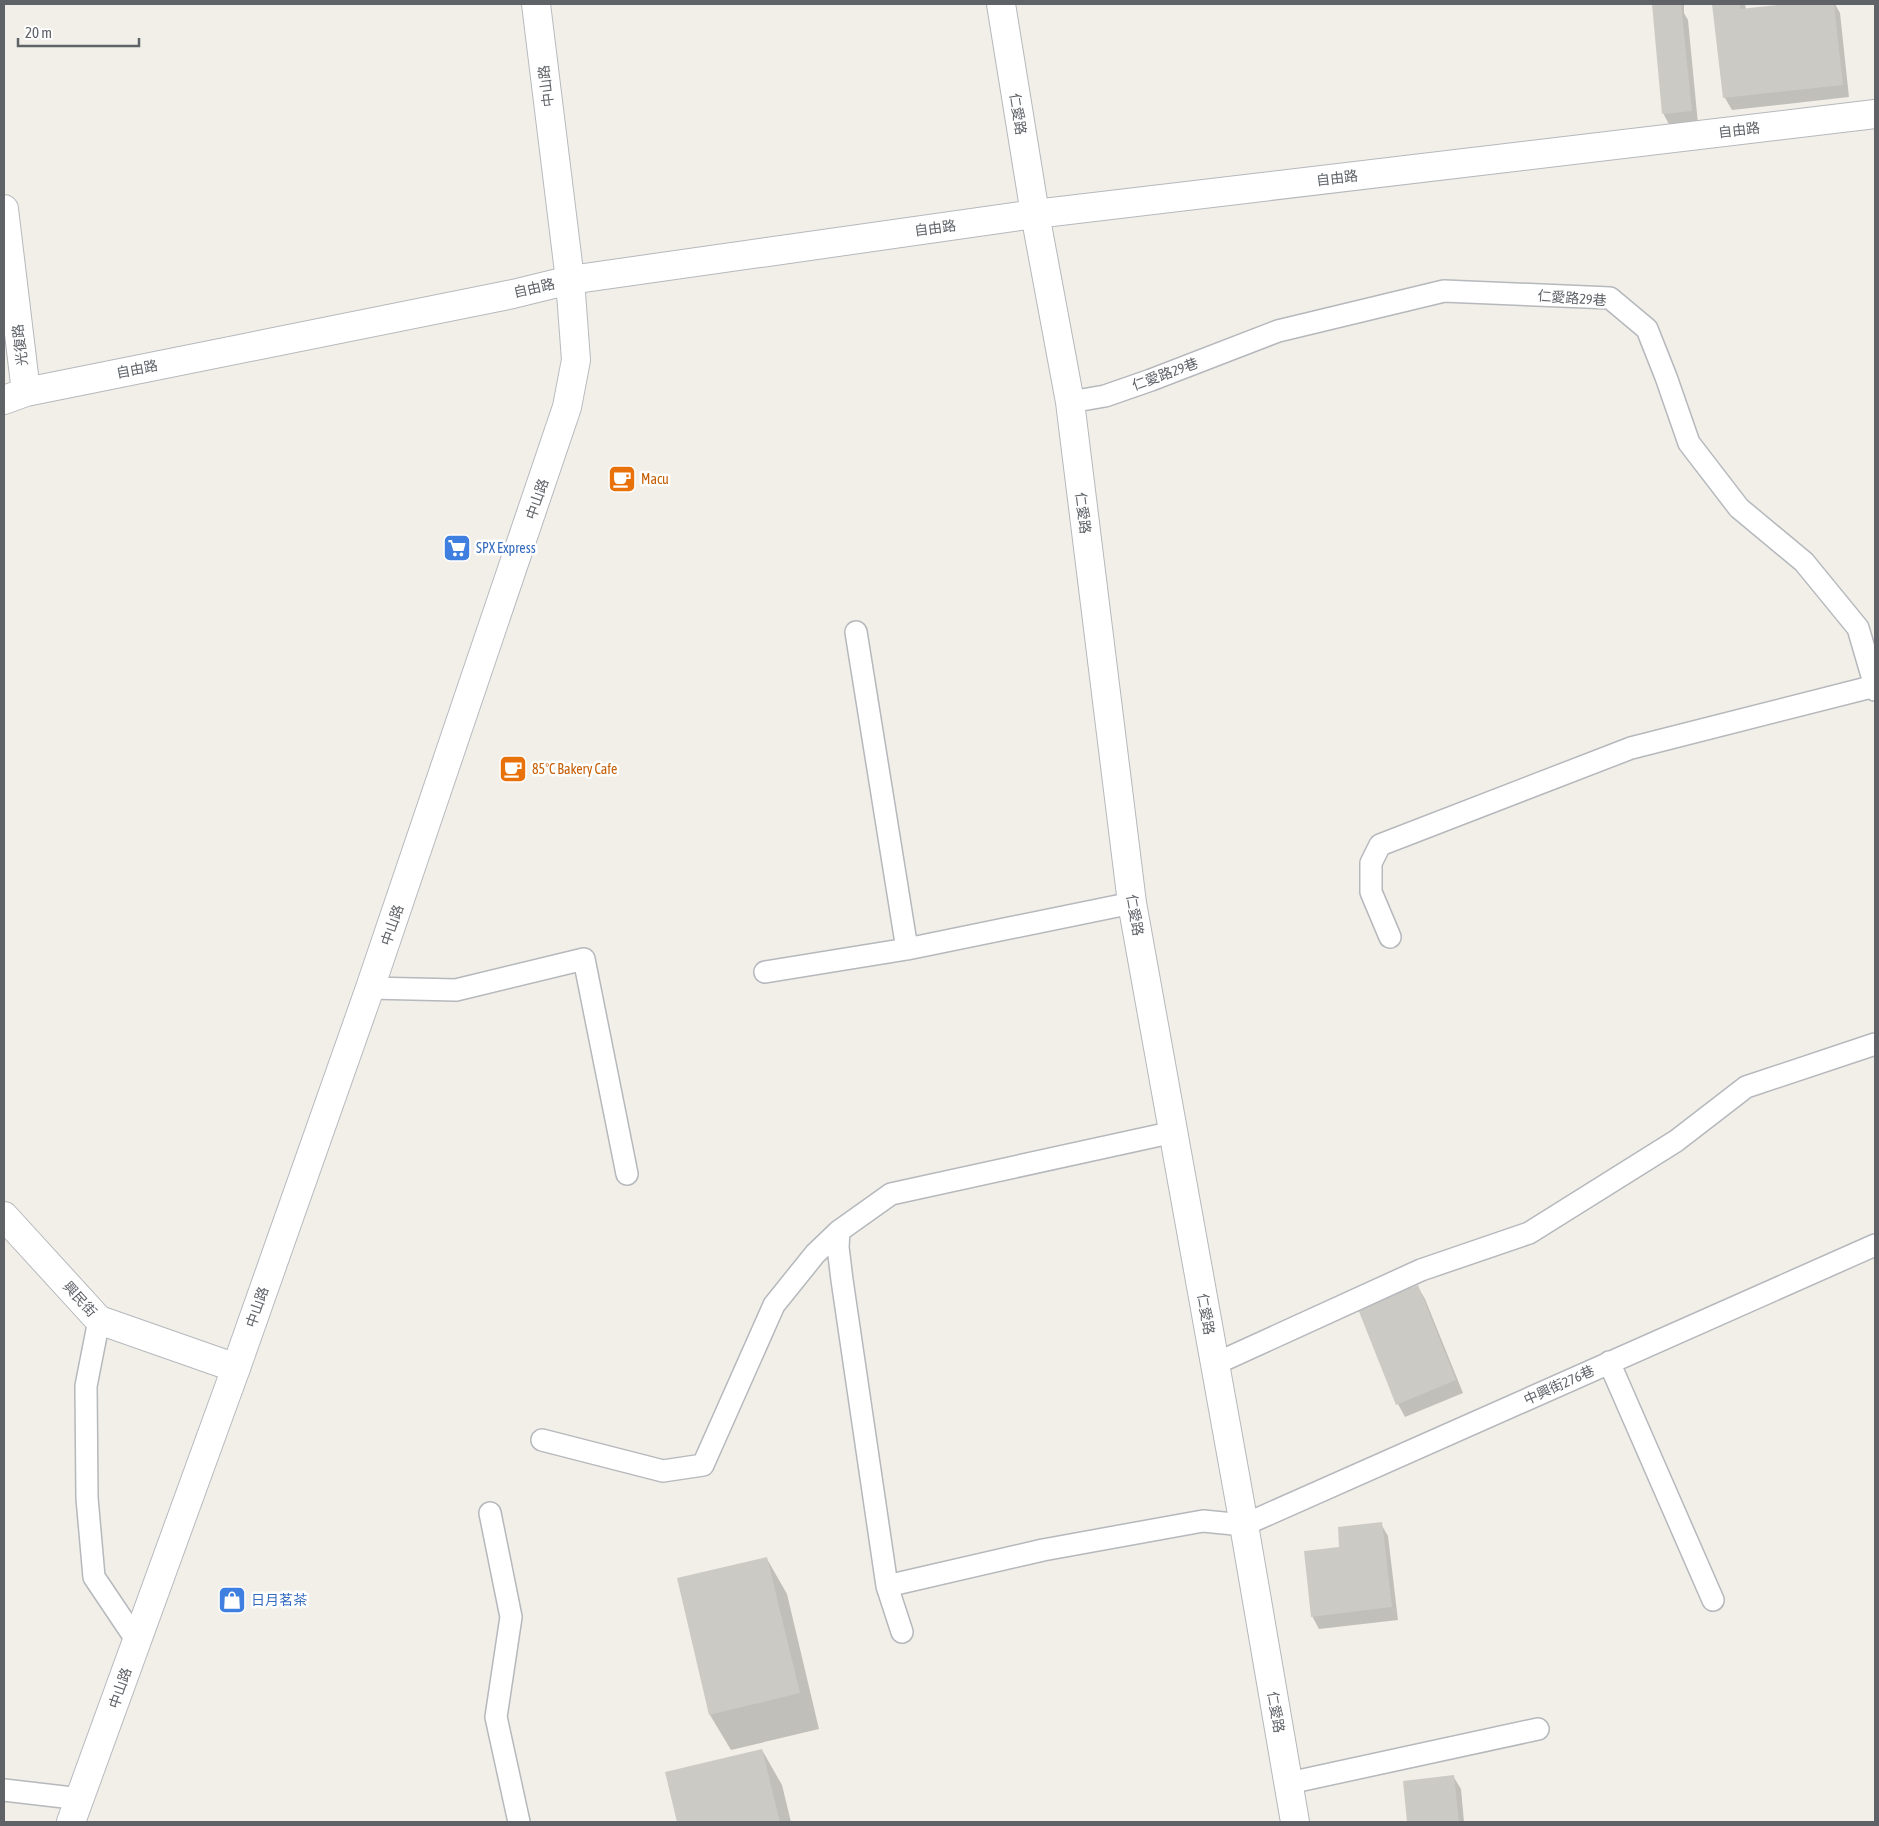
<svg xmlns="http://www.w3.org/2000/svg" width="1879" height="1826" font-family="'Asap Condensed','Noto Sans TC',sans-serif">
  <rect width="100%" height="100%" fill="#f1efe8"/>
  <path fill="#0003" d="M1653,4H1684V13L1688,20L1698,124L1670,126L1663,113Z
    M1714,4H1745L1746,10L1800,4H1835L1840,13L1849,97L1732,110L1725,98Z
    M1418,1287L1425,1299L1463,1393L1405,1417L1398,1404Z
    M1381,1524L1388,1536L1398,1620L1319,1629L1312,1616Z
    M767,1559L787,1594L819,1729L731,1750L710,1715Z
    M762,1750L782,1785L791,1822H678L667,1773Z
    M1453,1776L1461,1789L1464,1822H1408L1404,1782Z"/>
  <path fill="#cccac5" d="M1652,4H1681L1692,111L1662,114Z
    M1712,4H1740V9L1788,4H1834L1843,85L1723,98Z
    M1418,1285L1456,1380L1396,1405L1358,1309Z
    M1382,1522L1392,1607L1311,1617L1304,1551L1339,1547L1338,1527Z
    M767,1557L800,1693L709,1715L677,1578Z
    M762,1749L780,1822H677L665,1772Z
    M1454,1775L1459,1822H1407L1403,1781Z"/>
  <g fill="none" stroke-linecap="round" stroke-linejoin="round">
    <g stroke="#b5b8bc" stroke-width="24">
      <path id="lane" d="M1070,402L1105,396L1151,380L1278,331L1444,291L1610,298L1647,329L1666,377L1689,443L1739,508L1804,562L1858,628L1875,686
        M856,632L907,949
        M1390,937L1371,892V863L1380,845L1631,748L1875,686V690
        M765,972L907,949L1132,903
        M370,988L456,990L584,959L627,1174
        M99,1320L86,1386L87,1498L94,1577L137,1641
        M1609,1362L1713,1600
        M1215,1364L1421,1270L1529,1233L1676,1141L1746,1087L1875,1044
        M542,1440L663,1471L703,1465L774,1305L815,1254L839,1231
        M490,1513L511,1617L496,1717L519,1822
        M887,1586L1043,1550L1203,1521L1244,1525L1875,1245
        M902,1632L887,1586L842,1280L838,1247L839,1231L891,1194L1174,1132
        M1289,1783L1538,1729
        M4,1790L81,1799"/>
    </g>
    <g stroke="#b5b8bc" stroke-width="30">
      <path id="street" d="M1001,4L1035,214L1070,402L1132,903L1244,1525L1295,1822
        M4,209L26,392
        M4,400L26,392L513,294L570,280L1035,214L1875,114
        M4,1216L99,1320L236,1368"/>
    </g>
    <g stroke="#b6babf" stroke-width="30">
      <path id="secondary" d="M71,1822L236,1368L370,988L567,407L576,360L570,280L536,4"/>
    </g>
    <use href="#lane" stroke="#fff" stroke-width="21"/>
    <use href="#street" stroke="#fff" stroke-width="28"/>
    <use href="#secondary" stroke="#fff" stroke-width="28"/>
  </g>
  <defs>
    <g id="cafe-square" transform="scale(1.4375)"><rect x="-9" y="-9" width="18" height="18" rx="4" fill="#e8710a" stroke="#fff"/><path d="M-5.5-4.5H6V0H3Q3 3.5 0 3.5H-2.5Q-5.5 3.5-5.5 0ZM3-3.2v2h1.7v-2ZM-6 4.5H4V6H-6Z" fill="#fff"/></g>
    <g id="supermarket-square" transform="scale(1.4375)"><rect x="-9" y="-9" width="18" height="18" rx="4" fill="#3f7fe0" stroke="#fff"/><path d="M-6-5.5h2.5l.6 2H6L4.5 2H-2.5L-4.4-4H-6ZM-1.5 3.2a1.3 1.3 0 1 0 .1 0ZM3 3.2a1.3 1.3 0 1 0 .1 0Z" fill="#fff"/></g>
    <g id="shop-square" transform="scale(1.4375)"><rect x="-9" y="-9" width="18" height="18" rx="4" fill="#3f7fe0" stroke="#fff"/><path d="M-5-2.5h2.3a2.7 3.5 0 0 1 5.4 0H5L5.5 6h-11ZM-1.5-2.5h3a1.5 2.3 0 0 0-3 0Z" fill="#fff"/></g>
  </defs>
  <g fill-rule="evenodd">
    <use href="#cafe-square" x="622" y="479"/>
    <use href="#supermarket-square" x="457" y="548"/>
    <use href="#cafe-square" x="513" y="769"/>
    <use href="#shop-square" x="232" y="1600"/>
  </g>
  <g text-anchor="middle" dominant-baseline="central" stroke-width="5" stroke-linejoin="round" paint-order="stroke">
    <g font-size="14" fill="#5f6368" stroke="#fff">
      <text transform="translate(546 86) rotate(-97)">中山路</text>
      <text transform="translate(1018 114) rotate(81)">仁愛路</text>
      <text transform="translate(1739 130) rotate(-7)">自由路</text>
      <text transform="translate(1337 178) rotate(-7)">自由路</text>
      <text transform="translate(935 228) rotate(-8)">自由路</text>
      <text transform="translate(534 288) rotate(-13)">自由路</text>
      <text transform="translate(1572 298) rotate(4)">仁愛路29巷</text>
      <text transform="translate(20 345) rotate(-97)">光復路</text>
      <text transform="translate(137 369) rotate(-11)">自由路</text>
      <text transform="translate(1165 374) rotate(-20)">仁愛路29巷</text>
      <text transform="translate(537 499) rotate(-71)">中山路</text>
      <text transform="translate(1083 513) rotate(83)">仁愛路</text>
      <text transform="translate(1135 915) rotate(80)">仁愛路</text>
      <text transform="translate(392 925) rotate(-71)">中山路</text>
      <text transform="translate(80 1299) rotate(48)">興民街</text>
      <text transform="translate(257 1307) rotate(-71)">中山路</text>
      <text transform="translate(1206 1314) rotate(80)">仁愛路</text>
      <text transform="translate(1559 1385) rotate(-24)">中興街276巷</text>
      <text transform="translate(120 1688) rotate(-71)">中山路</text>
      <text transform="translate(1276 1712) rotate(80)">仁愛路</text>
    </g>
    <g font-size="14" fill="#c56008" stroke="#fff" text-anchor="start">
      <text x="641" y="479">Macu</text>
      <text x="532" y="769">85°C Bakery Cafe</text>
    </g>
    <g font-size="14" fill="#366cbe" stroke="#fff" text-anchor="start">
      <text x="476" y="548">SPX Express</text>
      <text x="251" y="1600">日月茗茶</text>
    </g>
  </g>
  <rect width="1879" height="1826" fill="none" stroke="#5f6368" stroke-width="10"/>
  <path d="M18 38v8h121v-8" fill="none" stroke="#5f6368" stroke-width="2.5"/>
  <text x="25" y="38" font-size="15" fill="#5f6368" stroke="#ffffff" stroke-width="4" paint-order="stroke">20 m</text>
</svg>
